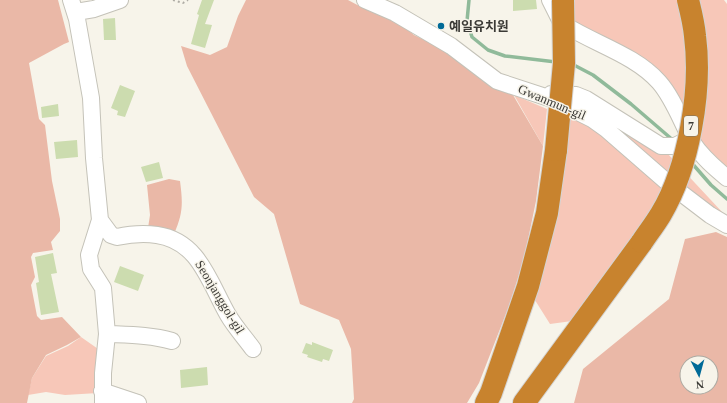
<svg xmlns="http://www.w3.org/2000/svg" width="727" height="403" font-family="'Times New Roman','Noto Sans KR',serif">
  <rect width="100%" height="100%" fill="#f7f4ea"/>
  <path fill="#f7c7b8" d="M573,0H724L727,4V171L700,143L678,105L573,22Z
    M514,95L547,109L543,146Z
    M574,99L667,153L723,213L720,214Z
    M570,118L582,119L664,186L637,237L572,321L550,324L533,297L566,152Z
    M81,337L101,351L98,393L65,395L46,392L28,395L32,378L46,356L68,346Z"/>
  <path fill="#eab8a7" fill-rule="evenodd" d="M0,0H58L69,42L64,44L29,63L39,119L45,125L52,181L60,219V231L51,242L53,250L33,253L31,257L35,277L31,285L37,316L41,320L62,317L81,337L67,345L46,355L32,378L27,403H0Z
    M246,0H348L363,8L397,21L414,35L437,46L460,61L489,84L513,95L543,146L536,201L524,259L509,306L479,383L467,403H352L354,399L351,349L339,320L300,304L274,214L254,197L187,66L181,46L210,55L227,47L238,16Z
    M169,179L180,181C183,204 183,213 174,234L148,228L150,215L147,185Z
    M716,232L727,237V403H574L583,369L669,299L685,239ZM687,363H711V387H687Z"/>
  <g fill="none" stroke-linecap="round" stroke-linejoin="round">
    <path stroke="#90ba9a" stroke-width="3.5" d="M469,0L467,21L472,37L488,50L505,56L556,62
      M572,64L593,75L631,104L674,141
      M690,161L711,185L727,199"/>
  </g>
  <path fill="#ccdcaf" d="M202,0H214L205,24L212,25L205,48L191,44L199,15L197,14Z
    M513,0H536L537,9L513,11Z
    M115,18L116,40H104L103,19Z
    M120,85L135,91L125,117L117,115L118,111L111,108Z
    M58,104L59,116L42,118L41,107Z
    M77,140L78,157L56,159L54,142Z
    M159,162L163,178L146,182L141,167Z
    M53,253L57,273L51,274L59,312L41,315L36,283L39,282L35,257Z
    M120,266L144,275L138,291L114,282Z
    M312,342L333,350L329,361L323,359L322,362L307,357L308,355L302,353L306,343L312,345Z
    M207,367L208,385L181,388L180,370Z"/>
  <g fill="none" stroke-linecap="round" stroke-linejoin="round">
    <g stroke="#c4c2b8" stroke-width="18">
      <path id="minor" d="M71,0L77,19L91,98L94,158L100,220L89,255L91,269L103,288L107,334L103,373V403
        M365,0L395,13L451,46L497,81L552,99L592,119L606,129L668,183L710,215L727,225
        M550,0L560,20L565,25C595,44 635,55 659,82C674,99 682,124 693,143C702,157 715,168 727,178
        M76,12L94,9L120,0
        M551,94L576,95L586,99L661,146H675L691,138
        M100,220L111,235L117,237C131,234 143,233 157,235C199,241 209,282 228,315C235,327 245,338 253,349
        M107,334C130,335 151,335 172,341
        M102,391L138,403"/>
    </g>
    <g stroke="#d4d4d3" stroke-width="24">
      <path id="highway" d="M486,403L491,393L528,286L547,213L556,150
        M524,403L642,242"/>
    </g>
    <path stroke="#aeaba4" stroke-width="2" stroke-dasharray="2 3" stroke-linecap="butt" d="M173,0L183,3L188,0"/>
    <use href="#minor" stroke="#fff" stroke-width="16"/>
    <use href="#highway" stroke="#c8832e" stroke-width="22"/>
    <g stroke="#d4d4d3" stroke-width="24" stroke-linecap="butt">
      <path id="highway-bridge" d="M556,150L564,63L563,0
        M642,242C648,233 655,224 661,214C689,167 702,90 695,36C694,24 691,12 688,0"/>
    </g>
    <use href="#highway-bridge" stroke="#c8832e" stroke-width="22"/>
  </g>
  <circle fill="#016a97" stroke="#f7f4ea" stroke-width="1.5" cx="441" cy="26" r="4"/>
  <g text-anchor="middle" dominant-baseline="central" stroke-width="3" stroke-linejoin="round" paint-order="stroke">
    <rect fill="#f7f4ea" stroke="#73726c" stroke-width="1" x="684" y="116" width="14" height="20" rx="3"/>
    <g font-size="12" font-weight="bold" fill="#3b3a36">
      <text x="691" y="126">7</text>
    </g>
    <g font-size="13" font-weight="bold" fill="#3b3a36" stroke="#f7f4ea" text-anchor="start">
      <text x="449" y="26">예일유치원</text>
    </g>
    <g font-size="13" fill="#3b3a36" stroke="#f7f4ea">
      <text transform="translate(552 102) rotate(23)">Gwanmun-gil</text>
      <text transform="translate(220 297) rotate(59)">Seonjanggol-gil</text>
    </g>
  </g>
  <g transform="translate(699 375) rotate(174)"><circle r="19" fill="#f7f4ea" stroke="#acaaa2"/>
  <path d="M0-3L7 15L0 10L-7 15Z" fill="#016a97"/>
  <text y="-6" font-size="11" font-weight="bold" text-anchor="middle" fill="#3b3a36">N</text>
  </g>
</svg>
